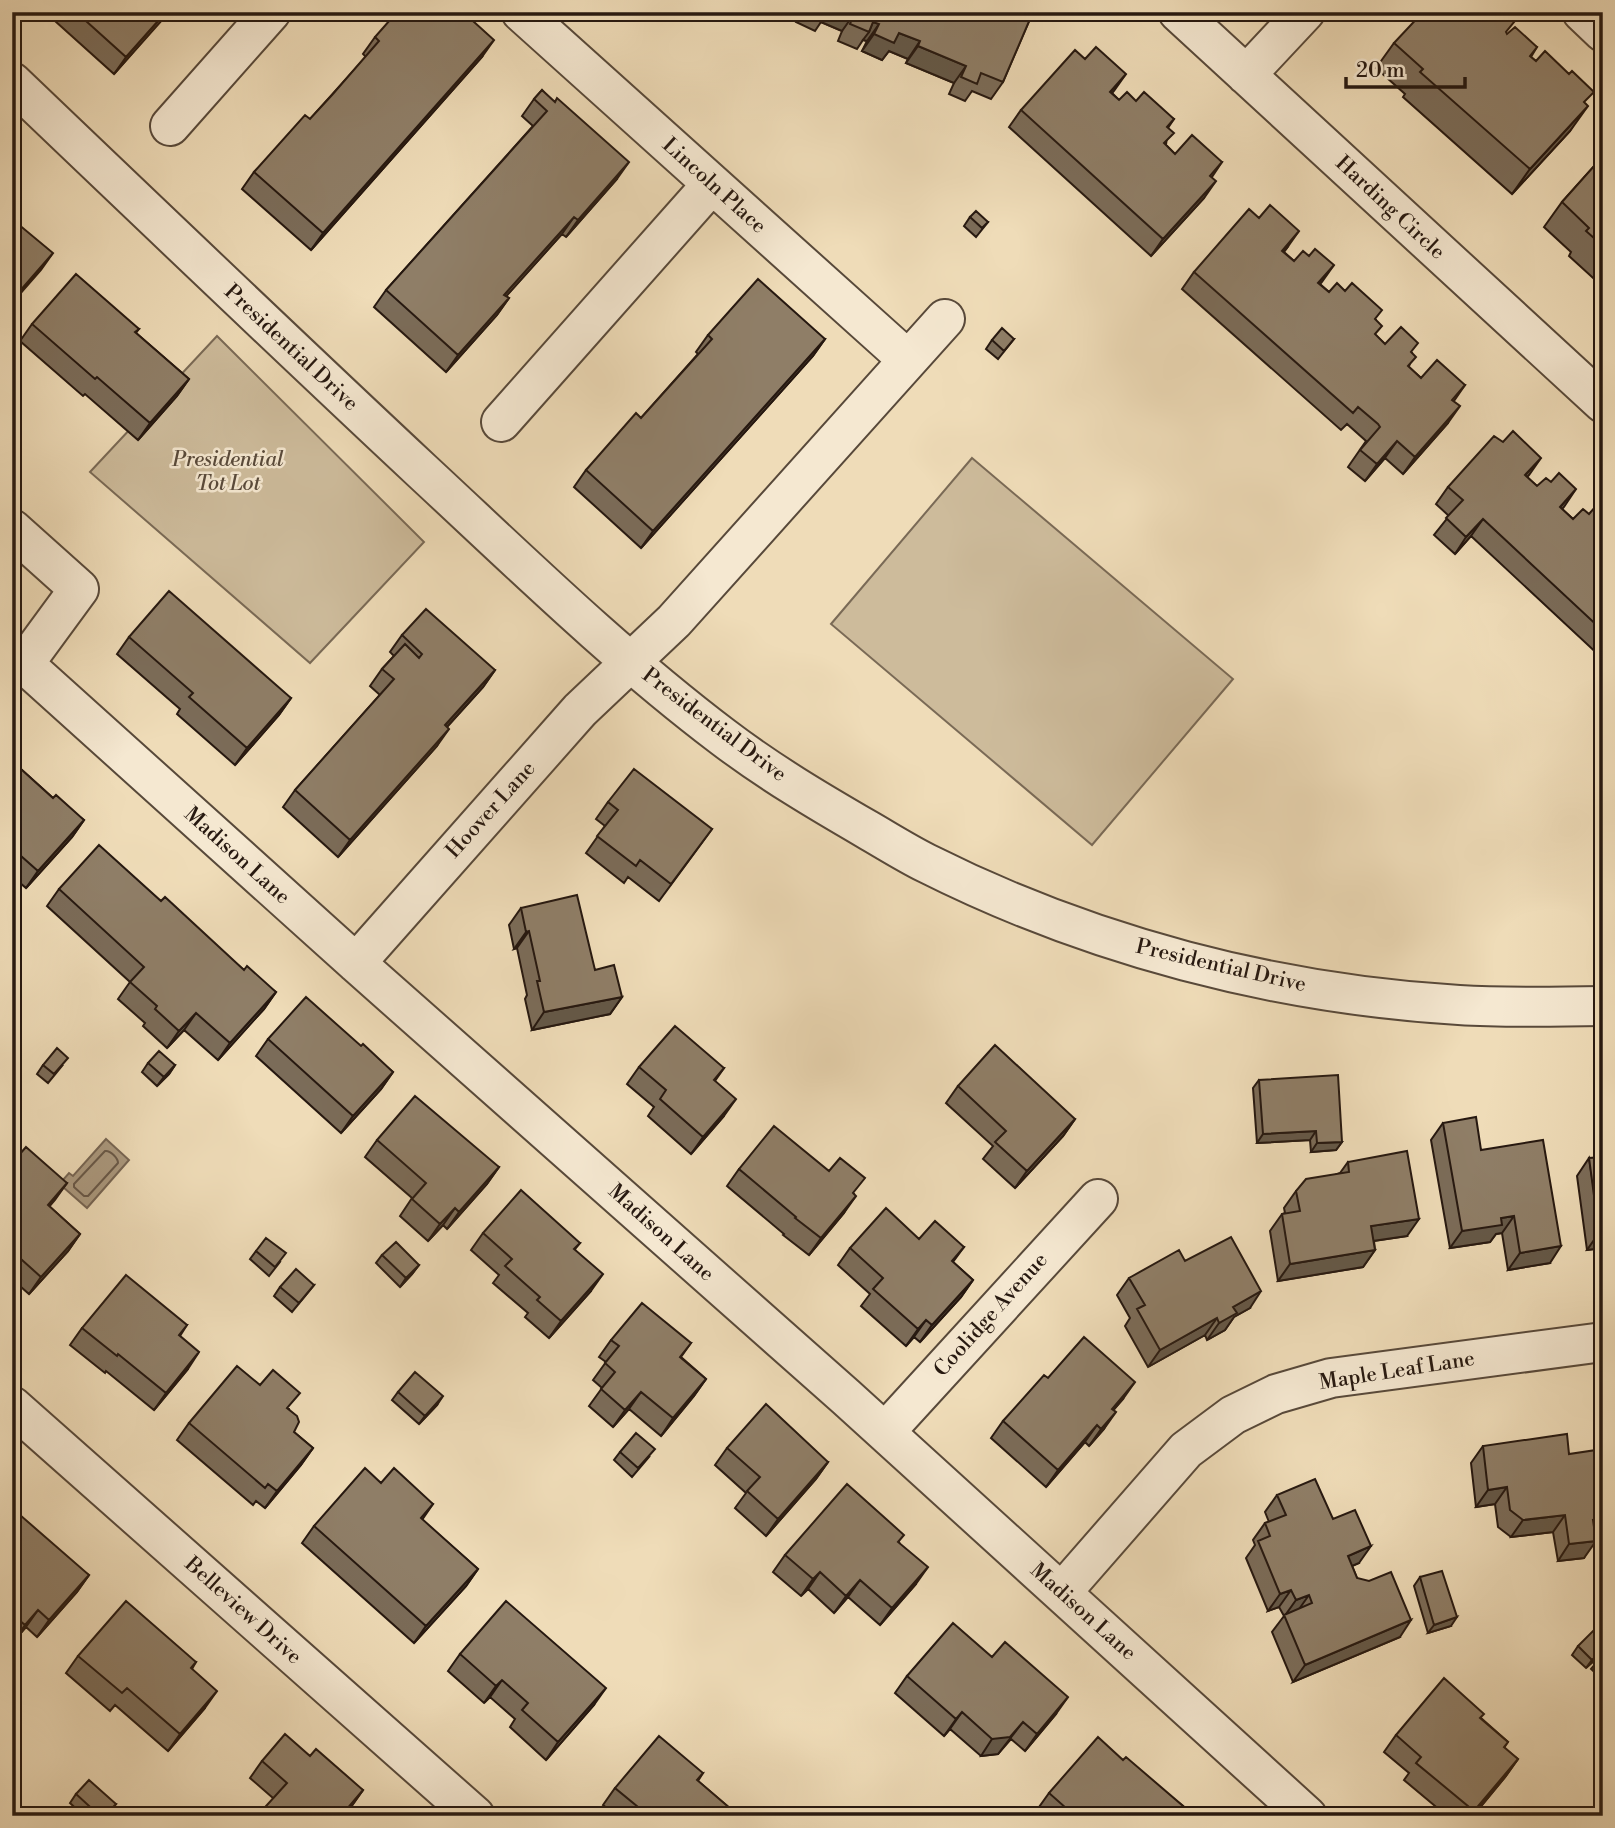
<svg xmlns="http://www.w3.org/2000/svg" width="1615" height="1828" font-family="'Libre Bodoni',serif">
  <rect width="100%" height="100%" fill="#efdcb8"/>
  <filter id="stains"><feTurbulence type="fractalNoise" baseFrequency=".00286" numOctaves="4"/><feColorMatrix values="0 0 0 0 .2 0 0 0 0 .09 0 0 0 0 .02 0 0 0 .5 -.17"/></filter>
  <radialGradient id="worn" r=".72"><stop offset=".6" stop-color="#630" stop-opacity="0"/><stop offset="1" stop-color="#630" stop-opacity=".3"/></radialGradient>
  <path fill="#cdbb9b" stroke="#7a6a56" stroke-width="2" d="M217,336L424,542L310,663L90,472Z
    M972,458L1233,679L1092,845L831,624Z"/>
  <path fill="#ab997f" stroke="#766553" stroke-width="2" d="M106,1139L129,1160L87,1208L63,1187L62,1181L69,1173L73,1176Z"/>
  <g fill="none" stroke-linecap="round" stroke-linejoin="round">
    <path stroke="#685848" stroke-width="2" d="M105,1151C110,1150 118,1158 118,1163L88,1196H84L74,1187V1184Z"/>
    <g stroke="#58493a" stroke-width="42">
      <path id="minor" d="M521,12L908,360
        M1178,12L1603,403
        M1582,12L1603,32
        M1246,75L1305,12
        M12,82C148,212 284,342 422,471C520,562 616,656 723,737C769,772 818,801 868,830C887,841 906,853 926,863C1091,946 1275,994 1459,1005C1506,1008 1555,1007 1603,1006
        M170,126L271,12
        M501,422L712,184
        M12,529L79,589L24,664
        M12,653L356,963L846,1397L1307,1816
        M356,963L580,710L674,621L945,319
        M12,1406L475,1816
        M885,1432L1098,1199
        M1062,1592L1186,1450L1233,1415L1276,1394L1331,1378L1603,1342"/>
    </g>
    <use href="#minor" stroke="#f5e8d1" stroke-width="38"/>
  </g>
  <path fill="#7b6c59" stroke="#261810" stroke-width="2" d="M45,12H168L114,74Z
    M798,12H1033L1003,82L991,99L972,91L965,101L949,94L954,83L906,63L908,59L889,51L882,60L862,51L867,41L863,40L857,49L838,41L842,31L821,22L815,31L796,22L800,13Z
    M1507,34L1537,47L1531,57L1585,104L1570,131L1512,194L1403,97L1405,94L1376,68L1394,43Z
    M375,37L482,57L311,250L242,189L254,172L310,119L366,57L363,54Z
    M542,90L617,179L566,237L562,234L506,296L509,298L497,315L446,372L374,307L386,290L533,126L522,116L534,99Z
    M1112,93L1119,100L1136,101L1174,119L1168,128L1166,145L1175,154L1222,162L1212,177L1204,198L1151,256L1009,127L1021,110Z
    M1603,156V287L1569,256L1571,252L1544,227L1562,202Z
    M970,217L988,222L976,237L964,226Z
    M1287,248L1284,252L1329,292L1376,320L1375,335L1385,344L1412,353L1409,367L1421,378L1465,385L1454,401L1448,423L1403,474L1385,458L1365,481L1348,467L1366,441L1347,424L1341,430L1182,289L1194,272Z
    M32,324L139,329L136,333L189,379L177,396L138,440L85,394L83,396L20,341Z
    M708,335L825,339L813,356L641,548L574,487L586,470L641,418L698,354L696,352Z
    M1014,339L998,359L986,349L992,340Z
    M1527,477L1573,519L1589,514L1603,512V659L1471,536L1455,554L1434,535L1449,516L1436,504L1448,487Z
    M402,635L495,670L483,687L447,727L437,746L338,857L283,807L295,790L380,695L370,686L382,669L394,656L390,652Z
    M129,637L291,698L279,715L235,765L177,714L180,709L117,654Z
    M12,761L53,798L84,820L72,837L26,888L12,876Z
    M608,802L712,829L659,901L628,877L624,883L586,853L605,826L596,819Z
    M59,889L161,901L244,970L276,992L264,1009L218,1060L184,1030L167,1048L143,1026L145,1023L118,999L130,982L47,906Z
    M521,908L595,970L622,997L610,1014L532,1030L525,999L527,995L517,948L514,949L509,925Z
    M268,1039L361,1046L393,1072L381,1089L341,1133L256,1056Z
    M148,1063L175,1065L169,1074L157,1086L142,1072Z
    M43,1065L62,1066L48,1083L37,1074Z
    M639,1067L724,1068L715,1081L724,1116L691,1154L648,1116L654,1107L627,1084Z
    M1259,1080L1342,1142L1336,1150L1311,1152L1310,1140L1257,1143L1253,1088Z
    M958,1086L1075,1119L1063,1136L1015,1188L983,1159L993,1146L946,1103Z
    M1443,1123L1481,1150L1550,1263L1508,1270L1502,1233L1496,1234L1490,1242L1450,1248L1431,1140Z
    M377,1140L499,1167L487,1184L447,1229L443,1225L428,1241L400,1216L412,1198L365,1157Z
    M1589,1158L1603,1248L1587,1250L1577,1176Z
    M1348,1162L1407,1236L1374,1241L1375,1250L1363,1267L1278,1281L1270,1231L1282,1214L1285,1213L1284,1208L1296,1191L1340,1173Z
    M12,1163L67,1183L49,1206L80,1234L68,1251L29,1294L12,1279Z
    M739,1169L829,1171L854,1194L844,1213L809,1255L783,1235L784,1234L727,1186Z
    M483,1233L580,1243L575,1249L591,1291L549,1338L525,1317L528,1313L493,1283L499,1275L471,1250Z
    M919,1239L964,1247L953,1262L973,1280L961,1297L920,1342L914,1337L906,1346L861,1306L870,1294L838,1265L850,1248Z
    M256,1251L280,1262L269,1276L250,1259Z
    M382,1255L419,1265L412,1274L400,1287L376,1263Z
    M1185,1261L1250,1308L1234,1317L1225,1330L1207,1340L1205,1335L1148,1367L1125,1326L1130,1318L1117,1295L1129,1278Z
    M314,1285L292,1312L274,1296L280,1287Z
    M187,1325L180,1336L188,1369L154,1410L106,1371L105,1373L70,1345L82,1328Z
    M611,1340L691,1343L681,1357L706,1379L694,1396L661,1436L629,1409L613,1427L589,1406L602,1388L593,1380L606,1362L599,1357Z
    M1048,1378L1123,1399L1113,1410L1104,1429L1089,1446L1085,1442L1046,1487L991,1438L1003,1421Z
    M398,1392L437,1405L419,1424L392,1400Z
    M289,1409L294,1432L313,1448L301,1465L265,1508L256,1501L253,1505L177,1440L189,1423Z
    M1483,1446L1569,1454L1603,1534L1595,1535L1584,1558L1558,1561L1553,1532L1511,1537L1498,1527L1495,1504L1476,1507L1471,1463Z
    M727,1448L828,1462L816,1479L766,1536L735,1508L746,1493L715,1465Z
    M620,1452L649,1457L632,1477L614,1460Z
    M381,1483L433,1504L422,1520L478,1569L466,1586L414,1643L302,1543L314,1526Z
    M1277,1495L1333,1519L1359,1563L1352,1566L1357,1578L1400,1637L1293,1682L1272,1632L1284,1616L1279,1607L1268,1611L1246,1558L1255,1545L1253,1540L1265,1523L1269,1522L1265,1512Z
    M12,1524L89,1575L77,1592L37,1637L26,1627L13,1642Z
    M899,1542L916,1584L880,1625L848,1597L834,1613L808,1589L801,1596L773,1572L785,1555Z
    M1420,1577L1451,1626L1428,1633L1414,1586Z
    M1603,1638V1652L1586,1668L1572,1655L1578,1646Z
    M460,1654L594,1705L546,1760L510,1727L515,1719L490,1697L484,1703L448,1671Z
    M1603,1655V1680L1591,1669Z
    M78,1656L196,1662L192,1669L205,1708L168,1751L115,1705L110,1711L66,1673Z
    M907,1676L1056,1714L1025,1751L1011,1739L998,1754L981,1756L950,1729L944,1736L895,1693Z
    M1481,1718L1508,1742L1504,1748L1518,1759L1506,1776L1473,1816H1447L1404,1780L1409,1773L1384,1752L1396,1735Z
    M310,1756L363,1790L351,1807L273,1798L250,1778L262,1761Z
    M1123,1760L1183,1806L1176,1816H1043L1037,1810L1049,1793Z
    M703,1773L698,1781L739,1816H617L603,1805L615,1788Z
    M76,1794L116,1804L106,1816H84L70,1803Z
    M1603,1802V1816H1591L1600,1803Z"/>
  <path fill="#645848" stroke="#261810" stroke-width="2" d="M166,12H168L164,18L114,74L126,57Z
    M825,12H851L854,14L842,31L821,22L827,14Z
    M873,22L879,24L867,41L863,40L869,32Z
    M899,33L920,41L908,59L889,51L882,60L862,51L874,34Z
    M494,40L482,57L311,250L323,233Z
    M918,46L966,66L954,83L906,63Z
    M1126,74L1114,91L1098,109L1110,92Z
    M1588,106L1570,131L1512,194L1530,169Z
    M629,162L617,179L566,237L578,220Z
    M1216,181L1204,198L1151,256L1163,239Z
    M574,217L562,234L492,312L504,295Z
    M1299,231L1287,248L1270,268L1282,251Z
    M53,253L41,270L12,303V300Z
    M1334,265L1322,282L1306,300L1318,283Z
    M509,298L497,315L446,372L458,355Z
    M825,339L813,356L641,548L653,531Z
    M189,379L177,396L138,440L150,423Z
    M1460,406L1448,423L1403,474L1415,457Z
    M1397,441L1385,458L1365,481L1377,464Z
    M1541,458L1529,475L1513,492L1525,475Z
    M1576,489L1564,507L1548,524L1560,507Z
    M1483,519L1471,536L1455,554L1466,537Z
    M495,670L483,687L433,742L445,725Z
    M291,698L279,715L235,765L247,748Z
    M449,729L437,746L338,857L350,840Z
    M84,820L72,837L26,888L38,871Z
    M529,931L517,948L514,949L526,932Z
    M276,992L264,1009L218,1060L230,1043Z
    M622,997L610,1014L532,1030L544,1012Z
    M196,1013L184,1030L167,1048L179,1031Z
    M175,1065L169,1074L157,1086L164,1077Z
    M393,1072L381,1089L341,1133L353,1116Z
    M736,1099L724,1116L691,1154L703,1137Z
    M1075,1119L1063,1136L1015,1188L1027,1171Z
    M1316,1131L1310,1140L1257,1143L1263,1134Z
    M1342,1142L1336,1150L1311,1152L1317,1143Z
    M499,1167L487,1184L447,1229L459,1212Z
    M67,1183L55,1200L36,1222L48,1205Z
    M856,1196L844,1213L809,1255L821,1238Z
    M455,1208L443,1225L428,1241L440,1224Z
    M1514,1216L1502,1233L1496,1234L1490,1242L1450,1248L1462,1231L1501,1218Z
    M1419,1219L1407,1236L1359,1243L1371,1226Z
    M1603,1232V1248L1587,1250L1599,1233Z
    M80,1234L68,1251L29,1294L41,1277Z
    M1561,1246L1550,1263L1508,1270L1520,1253Z
    M1375,1250L1363,1267L1278,1281L1290,1264Z
    M419,1265L412,1274L400,1287L406,1278Z
    M603,1274L591,1291L549,1338L561,1321Z
    M973,1280L961,1297L920,1342L932,1325Z
    M1261,1291L1250,1308L1234,1317L1225,1330L1207,1340L1219,1323L1233,1307Z
    M1217,1318L1205,1335L1148,1367L1160,1350Z
    M926,1320L914,1337L906,1346L918,1329Z
    M199,1352L188,1369L154,1410L166,1393Z
    M706,1379L694,1396L661,1436L673,1418Z
    M1135,1382L1123,1399L1100,1426L1112,1409Z
    M641,1392L629,1409L613,1427L625,1410Z
    M443,1396L437,1405L419,1424L425,1416Z
    M1116,1412L1104,1429L1089,1446L1101,1429Z
    M1097,1425L1085,1442L1046,1487L1058,1470Z
    M313,1448L301,1465L265,1508L277,1491Z
    M828,1462L816,1479L766,1536L778,1519Z
    M1507,1487L1495,1504L1476,1507L1488,1490Z
    M1565,1515L1553,1532L1511,1537L1523,1520Z
    M1603,1519V1534L1581,1537L1593,1520Z
    M1596,1541L1584,1558L1558,1561L1569,1544Z
    M1371,1546L1359,1563L1336,1573L1348,1556Z
    M928,1567L916,1584L880,1625L892,1608Z
    M478,1569L466,1586L414,1643L426,1626Z
    M820,1572L808,1589L801,1596L813,1579Z
    M89,1575L77,1592L37,1637L49,1620Z
    M860,1580L848,1597L834,1613L846,1596Z
    M1291,1590L1279,1607L1268,1611L1280,1594Z
    M1309,1595L1297,1612L1284,1617L1296,1600Z
    M38,1610L26,1627L13,1642L25,1625Z
    M1457,1617L1451,1626L1428,1633L1434,1625Z
    M1411,1620L1400,1637L1293,1682L1305,1665Z
    M1603,1650V1653L1586,1668L1592,1660Z
    M502,1680L490,1697L484,1703L496,1686Z
    M606,1688L594,1705L546,1760L558,1742Z
    M217,1691L205,1708L168,1751L180,1734Z
    M1068,1697L1056,1714L1025,1751L1037,1734Z
    M962,1712L950,1729L944,1736L956,1719Z
    M1023,1722L998,1754L981,1756L992,1739Z
    M1518,1759L1506,1776L1473,1816H1471Z
    M363,1790L351,1807L344,1816H341Z"/>
  <path fill="#8f7e67" stroke="#261810" stroke-width="2" d="M76,12H166L126,57Z
    M397,12H463L494,40L323,233L254,172L305,115L310,119L332,95L379,41L375,37Z
    M851,12H1033L1003,82L981,73L977,84L961,77L966,66L918,46L920,41L899,33L894,43L874,34L879,24L873,22L869,32L850,24L854,14Z
    M1423,12H1504L1514,22L1506,32L1507,34L1515,27L1537,47L1530,56L1536,61L1545,51L1569,74L1572,71L1594,92L1584,102L1588,106L1530,169L1420,72L1423,69L1394,43Z
    M1096,47L1126,74L1110,92L1119,100L1127,92L1136,101L1144,92L1174,119L1167,127L1174,133L1164,143L1175,154L1192,135L1222,162L1210,176L1216,181L1163,239L1021,110L1075,50L1085,59Z
    M542,90L555,102L557,98L629,162L578,220L574,217L504,295L509,298L458,355L386,290L547,111L534,99Z
    M1603,156V246L1586,231L1589,228L1562,202Z
    M1270,205L1299,231L1282,251L1294,261L1303,251L1309,256L1315,249L1334,265L1318,283L1329,292L1337,283L1345,291L1352,283L1382,310L1375,319L1382,326L1375,334L1385,344L1401,327L1418,343L1411,352L1416,357L1408,366L1421,378L1437,360L1465,385L1452,400L1460,406L1415,457L1397,441L1377,464L1360,450L1380,427L1378,424L1358,407L1353,413L1194,272L1249,209L1259,218Z
    M976,211L988,222L982,228L970,217Z
    M12,219L53,253L12,300Z
    M76,274L139,329L135,332L189,379L150,423L97,377L95,379L32,324Z
    M758,279L825,339L653,531L586,470L636,413L641,418L712,339L708,335Z
    M1002,328L1014,339L1004,351L992,340Z
    M1513,431L1541,458L1525,475L1537,486L1546,478L1551,482L1559,473L1576,489L1560,507L1573,519L1583,509L1589,514L1596,506L1603,512V631L1483,519L1466,537L1446,518L1463,500L1448,487L1494,436L1503,442Z
    M169,591L291,698L247,748L189,697L193,693L129,637Z
    M426,609L495,670L445,725L449,729L350,840L295,790L394,679L382,669L405,644L419,658L422,654L402,635Z
    M12,761L53,798L56,795L84,820L38,871L12,848Z
    M634,769L712,829L671,884L640,860L636,866L597,836L618,810L608,802Z
    M99,845L161,901L165,897L244,970L247,966L276,992L230,1043L196,1013L179,1031L155,1009L157,1006L130,982L144,967L59,889Z
    M577,895L595,970L614,965L622,997L544,1012L537,981H540L529,931L526,932L521,908Z
    M306,997L361,1046L363,1044L393,1072L353,1116L268,1039Z
    M675,1026L724,1068L714,1080L736,1099L703,1137L660,1099L666,1090L639,1067Z
    M995,1045L1075,1119L1027,1171L995,1142L1006,1131L958,1086Z
    M57,1048L68,1058L54,1074L43,1065Z
    M159,1051L175,1065L164,1077L148,1063Z
    M1338,1075L1342,1142L1317,1143L1316,1131L1263,1134L1259,1080Z
    M415,1096L499,1167L459,1212L455,1208L440,1224L412,1199L426,1183L377,1140Z
    M1476,1117L1481,1150L1543,1140L1561,1246L1520,1253L1514,1216L1501,1218L1502,1225L1462,1231L1443,1123Z
    M774,1126L829,1171L840,1158L865,1178L853,1193L856,1196L821,1238L795,1218L796,1217L739,1169Z
    M26,1147L67,1183L48,1205L80,1234L41,1277L12,1251V1163Z
    M1407,1151L1419,1219L1371,1226L1375,1250L1290,1264L1282,1214L1300,1211L1296,1191L1306,1179L1349,1172L1348,1162Z
    M1603,1157V1232L1599,1233L1589,1158Z
    M521,1190L580,1243L574,1249L603,1274L561,1321L537,1300L540,1297L505,1266L512,1259L483,1233Z
    M886,1208L919,1239L935,1221L964,1247L952,1261L973,1280L932,1325L926,1320L918,1329L873,1289L883,1278L850,1248Z
    M1231,1237L1261,1291L1233,1307L1237,1313L1219,1323L1217,1318L1160,1350L1137,1309L1145,1305L1129,1278L1179,1250L1185,1261Z
    M266,1238L286,1253L275,1267L256,1251Z
    M396,1242L419,1265L406,1278L382,1255Z
    M296,1269L314,1285L299,1303L280,1287Z
    M126,1275L187,1325L179,1335L199,1352L166,1393L118,1354L117,1356L82,1328Z
    M642,1303L691,1343L680,1357L706,1379L673,1418L641,1392L625,1410L601,1389L615,1372L605,1363L619,1346L611,1340Z
    M1084,1337L1135,1382L1112,1409L1116,1412L1101,1429L1097,1425L1058,1470L1003,1421L1044,1375L1048,1378Z
    M237,1366L260,1385L273,1370L300,1393L287,1408L297,1416L299,1422L294,1432L313,1448L277,1491L268,1484L265,1488L189,1423Z
    M415,1372L443,1396L425,1416L398,1392Z
    M766,1404L828,1462L778,1519L747,1491L760,1477L727,1448Z
    M636,1433L655,1449L638,1468L620,1452Z
    M1567,1434L1569,1454L1603,1449V1519L1593,1520L1596,1541L1569,1544L1565,1515L1523,1520L1510,1510L1507,1487L1488,1490L1483,1446Z
    M365,1468L381,1483L394,1468L433,1504L421,1518L478,1569L426,1626L314,1526Z
    M1315,1479L1333,1519L1355,1510L1371,1546L1348,1556L1357,1578L1369,1581L1391,1572L1411,1620L1305,1665L1284,1615L1312,1603L1309,1595L1296,1600L1291,1590L1280,1594L1258,1541L1270,1536L1265,1523L1286,1515L1277,1495Z
    M847,1484L904,1535L898,1542L928,1567L892,1608L860,1580L846,1596L820,1572L813,1579L785,1555Z
    M20,1515L89,1575L49,1620L38,1610L25,1625L12,1614V1524Z
    M1442,1571L1457,1617L1434,1625L1420,1577Z
    M126,1601L196,1662L191,1668L217,1691L180,1734L127,1688L122,1693L78,1656Z
    M506,1601L606,1688L558,1742L522,1710L528,1703L502,1680L496,1686L460,1654Z
    M953,1623L992,1657L1005,1642L1068,1697L1037,1734L1023,1722L1010,1737L992,1739L962,1712L956,1719L907,1676Z
    M1594,1630L1603,1638V1650L1592,1660L1578,1646Z
    M1603,1655V1665L1597,1660Z
    M1444,1678L1484,1714L1480,1718L1508,1742L1504,1747L1518,1759L1474,1811L1416,1763L1421,1757L1396,1735Z
    M285,1734L310,1756L316,1749L363,1790L341,1816H257L287,1783L262,1761Z
    M659,1736L703,1773L697,1780L739,1816H649L615,1788Z
    M1098,1737L1123,1760L1126,1757L1183,1806L1175,1816H1075L1049,1793Z
    M89,1780L116,1804L105,1816H100L76,1794Z"/>
  <g text-anchor="middle" dominant-baseline="central" stroke-width="5" stroke-linejoin="round" paint-order="stroke">
    <g font-size="21" fill="#261810" stroke="#f5e8d1">
      <text transform="translate(714 186) rotate(42)">Lincoln Place</text>
      <text transform="translate(1390 208) rotate(43)">Harding Circle</text>
      <text transform="translate(291 348) rotate(43)">Presidential Drive</text>
      <text transform="translate(714 725) rotate(37)">Presidential Drive</text>
      <text transform="translate(491 810) rotate(-48)">Hoover Lane</text>
      <text transform="translate(237 856) rotate(42)">Madison Lane</text>
      <text transform="translate(1221 966) rotate(13)">Presidential Drive</text>
      <text transform="translate(661 1233) rotate(42)">Madison Lane</text>
      <text transform="translate(991 1315) rotate(-48)">Coolidge Avenue</text>
      <text transform="translate(1397 1371) rotate(-9)">Maple Leaf Lane</text>
      <text transform="translate(243 1611) rotate(42)">Belleview Drive</text>
      <text transform="translate(1083 1612) rotate(42)">Madison Lane</text>
    </g>
    <g font-size="21" font-style="italic" fill="#58493a" stroke="#f5e8d1">
      <text x="228" y="460">Presidential<tspan x="228" dy="24">Tot Lot</tspan></text>
    </g>
  </g>
  <rect width="1615" height="1828" fill="none" stroke="#efdcb8" stroke-width="42"/>
  <rect x="14" y="14" width="1587" height="1800" fill="none" stroke="#261810" stroke-width="3.5"/>
  <rect x="21" y="21" width="1573" height="1786" fill="none" stroke="#261810" stroke-width="2"/>
  <path d="M1346 77v10h119v-10" fill="none" stroke="#261810" stroke-width="3.5"/>
  <text x="1356" y="77" font-size="21" fill="#261810" stroke="#f5e8d1" stroke-width="5" paint-order="stroke">20 m</text>
  <rect width="100%" height="100%" filter="url(#stains)"/>
  <rect width="100%" height="100%" fill="url(#worn)"/>
</svg>
